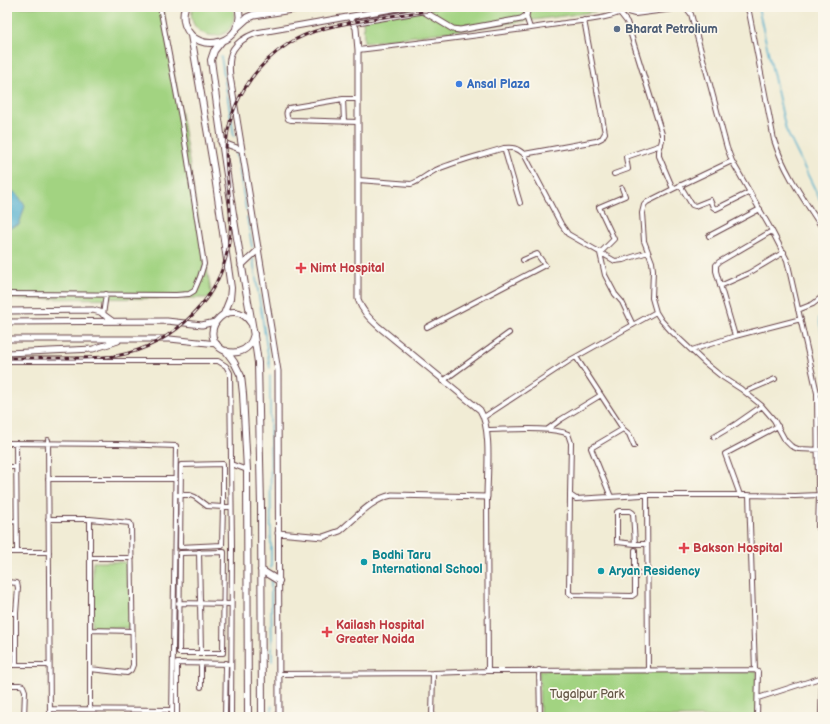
<svg xmlns="http://www.w3.org/2000/svg" width="830" height="724" font-family="'Balsamiq Sans',sans-serif">
  <rect width="100%" height="100%" fill="#fbf7ec"/>
  <filter id="ink" filterUnits="userSpaceOnUse"><feTurbulence type="fractalNoise" baseFrequency=".025" numOctaves="2"/><feDisplacementMap in="SourceGraphic" scale="8" xChannelSelector="R" yChannelSelector="G"/><feConvolveMatrix kernelMatrix="1 2 1 2 8 2 1 2 1" color-interpolation-filters="sRGB"/></filter>
  <filter id="wash" filterUnits="userSpaceOnUse"><feTurbulence type="fractalNoise" baseFrequency=".012" numOctaves="4" result="noise"/><feDisplacementMap in="SourceGraphic" scale="16" xChannelSelector="R" yChannelSelector="G"/><feGaussianBlur stdDeviation="0.9" result="paint"/><feColorMatrix in="noise" values="0 0 0 0 0 0 0 0 0 0 0 0 0 0 0 0 0 1.4 0 .05"/><feComposite in="paint" operator="in"/></filter>
  <g filter="url(#wash)">
    <rect width="100%" height="100%" fill="#f1ecd5"/>
    <path fill="#a2d381" stroke="#767956" d="M7,7H163L212,298L7,299Z
      M193,7H233C235,12 234,17 233,22C225,48 183,34 193,7Z
      M414,7H616L615,9L364,43L363,18L370,13Z
      M93,562H129L130,628H92Z
      M539,670L757,671V717H540Z"/>
    <path fill="#4faecd" stroke="#4c667c" d="M7,187L18,195L25,206L19,225L7,229Z"/>
    <g fill="none" stroke-linecap="round" stroke-linejoin="round">
      <path stroke="#4faecd" stroke-width="1.5" d="M758,7L786,130L823,206
        M221,57L234,136
        M236,150L246,210
        M247,217L252,247
        M253,259L270,368
        M823,312L819,318L823,340
        M270,376L271,568
        M271,581L272,661
        M272,706V717"/>
    </g>
  </g>
  <g filter="url(#ink)">
    <g fill="none" stroke-linecap="round" stroke-linejoin="round">
      <g stroke="#633e44" stroke-width="6">
        <path id="minor" d="M746,7L749,12L774,140C784,172 805,201 823,229
          M687,9L697,7
          M620,13L627,22L662,134V140L659,151V156L673,189L732,161
          M526,16L530,28
          M358,50C425,42 492,34 558,24C576,21 617,19 629,7
          M343,99L344,122
          M358,99H343L289,108C286,111 286,115 288,119L291,120L358,122
          M504,148L520,203
          M524,154L596,141L602,138L605,133L584,20
          M614,174L628,169L626,157L661,145
          M358,180L411,184C421,181 428,173 438,169C459,160 482,155 504,148C513,147 517,148 524,154L561,224L568,234L615,261L623,260L648,252
          M680,185L692,205L695,206L710,200L713,207L716,209L750,192
          M622,188L625,196L599,207L614,239L600,253L605,275L615,294L622,302L633,325
          M709,236L760,209
          M720,286L749,273L784,252
          M7,294L176,295L189,294L194,291L200,277L204,264L182,123L160,7
          M798,310L813,304L823,296
          M656,312L661,320L670,330L705,363L721,376L741,389L761,405L774,420L785,440L791,446L798,449L823,450
          M103,315L106,294
          M427,327L545,265L537,254L523,260
          M735,336L716,271V265L719,262L772,231
          M692,350L735,336L801,319
          M576,357L623,429L629,434L634,446
          M7,361H218L226,366L230,373L232,546L231,717
          M443,381L509,333
          M745,392L775,379
          M484,417L572,359L656,312L652,298L653,270L652,262L644,241L642,213L644,205L647,202L673,189
          M548,429L560,420L601,395
          M487,430C506,430 552,426 568,434L571,443L570,495L576,499L642,495H749L795,496L819,495L818,488L817,393L787,260L772,231L732,161L727,148L691,14L687,9L681,8L635,14L624,11
          M714,437L736,424L762,406
          M48,440L50,717
          M7,443L118,444L176,446L172,717
          M16,443L17,552
          M231,464L247,470
          M7,467H15
          M48,479H176
          M176,495H190L195,497L207,506L223,507V464L181,465L180,547L222,545L223,507H231
          M570,495L569,593L572,595L632,596L635,594V550
          M647,495L648,671
          M740,495L725,454L778,426
          M749,495L755,670
          M487,497L488,671
          M611,497L591,448L623,429
          M619,511H630L633,513L635,544L617,542V512Z
          M48,519H90L130,523L131,526L133,665L131,670L127,673L90,669
          M7,522L16,521
          M818,528L819,495
          M635,544H647
          M7,552H49
          M199,552L201,652
          M224,552L223,653H179L180,553Z
          M90,558H132
          M636,573L647,574
          M7,582L17,583L18,588L16,613V665
          M178,603L231,604
          M7,613H16
          M90,630L132,631
          M201,663V687
          M7,665H49
          M539,670L540,717
          M279,674L433,673L488,671L755,670L758,672L757,717
          M7,685H20L23,686L25,691L24,717
          M758,698L823,677
          M50,709L172,710
          M90,709V519
          M177,717V663L231,664
          M201,717V716
          M225,717L226,663
          M432,717L433,673
          M821,717L822,678"/>
      </g>
      <g stroke="#633e44" stroke-width="7">
        <path id="tertiary" d="M358,22L423,11L453,29L460,30L521,19L526,16L528,7
          M221,142L242,150
          M241,266L259,249
          M7,311L93,310L100,312L111,320
          M7,322L167,321L202,325L215,322
          M7,339H170L217,344
          M7,353L93,349L118,341
          M278,533L323,537L340,531C356,518 371,499 392,495L487,497C487,473 492,429 480,410L379,327C369,318 362,311 358,299V50L356,28L350,17
          M279,717L278,371L230,76C227,53 233,42 256,33L404,7"/>
      </g>
      <g stroke="#633e44" stroke-width="8">
        <path id="secondary" d="M185,7C183,13 183,19 185,25C197,58 249,42 238,7
          M191,35L214,170L231,288L230,299L224,314
          M222,41L214,51L211,60C220,130 230,199 242,267C247,299 254,331 258,363L261,507L262,717
          M251,323C232,294 197,329 220,348C225,352 232,353 238,352C247,350 252,343 254,334
          M226,351L234,362L241,376L243,394L247,470L248,717
          M261,570L279,581"/>
      </g>
      <g stroke="#633e44" stroke-width="9">
        <path id="trunk" d="M237,27L247,18L254,15L304,7"/>
      </g>
      <use href="#minor" stroke="#fff" stroke-width="4"/>
      <use href="#tertiary" stroke="#fff" stroke-width="5"/>
      <use href="#secondary" stroke="#fff" stroke-width="6"/>
      <use href="#trunk" stroke="#fff" stroke-width="7"/>
      <g stroke="#4a1f2b" stroke-width="3">
        <path id="rail" d="M7,358C27,358 48,358 68,358C84,358 100,358 116,356C175,345 226,295 230,233C232,205 226,177 226,149C227,107 253,66 288,44C313,28 342,24 372,19C401,14 430,11 459,7"/>
      </g>
      <use href="#rail" stroke="#fbf7ec" stroke-width="1.5" stroke-dasharray="4.5" stroke-linecap="butt"/>
    </g>
  </g>
  <circle fill="#5c6f8a" stroke="#fbf7ec" stroke-width="1.5" cx="617" cy="29" r="4"/>
  <circle fill="#3f7fe0" stroke="#fbf7ec" stroke-width="1.5" cx="459" cy="84" r="4"/>
  <g fill="#e0444e" stroke="#fbf7ec" stroke-width="1.5">
    <path d="M299 262h4v4h4v4h-4v4h-4v-4h-4v-4h4z"/>
    <path d="M682 542h4v4h4v4h-4v4h-4v-4h-4v-4h4z"/>
    <path d="M325 626h4v4h4v4h-4v4h-4v-4h-4v-4h4z"/>
  </g>
  <g fill="#0f9aa8" stroke="#fbf7ec" stroke-width="1.5">
    <circle cx="364" cy="562" r="4"/>
    <circle cx="601" cy="571" r="4"/>
  </g>
  <g text-anchor="middle" dominant-baseline="central" stroke-width="3.5" stroke-linejoin="round" paint-order="stroke">
    <g font-size="12" font-weight="bold" fill="#4e5e75" stroke="#fbf7ec" text-anchor="start">
      <text x="625" y="29">Bharat Petrolium</text>
    </g>
    <g font-size="12" font-weight="bold" fill="#366cbe" stroke="#fbf7ec" text-anchor="start">
      <text x="467" y="84">Ansal Plaza</text>
    </g>
    <g font-size="12" font-weight="bold" fill="#be3a42" stroke="#fbf7ec" text-anchor="start">
      <text x="310" y="268">Nimt Hospital</text>
      <text x="693" y="548">Bakson Hospital</text>
      <text x="336" y="625">Kailash Hospital<tspan x="336" dy="14">Greater Noida</tspan></text>
    </g>
    <g font-size="12" font-weight="bold" fill="#0d838f" stroke="#fbf7ec" text-anchor="start">
      <text x="372" y="555">Bodhi Taru<tspan x="372" dy="14">International School</tspan></text>
      <text x="609" y="571">Aryan Residency</text>
    </g>
    <g font-size="12" fill="#645545" stroke="#fbf7ec">
      <text x="587" y="694">Tugalpur Park</text>
    </g>
  </g>
  <rect width="830" height="724" fill="none" stroke="#fbf7ec" stroke-width="24"/>
</svg>
